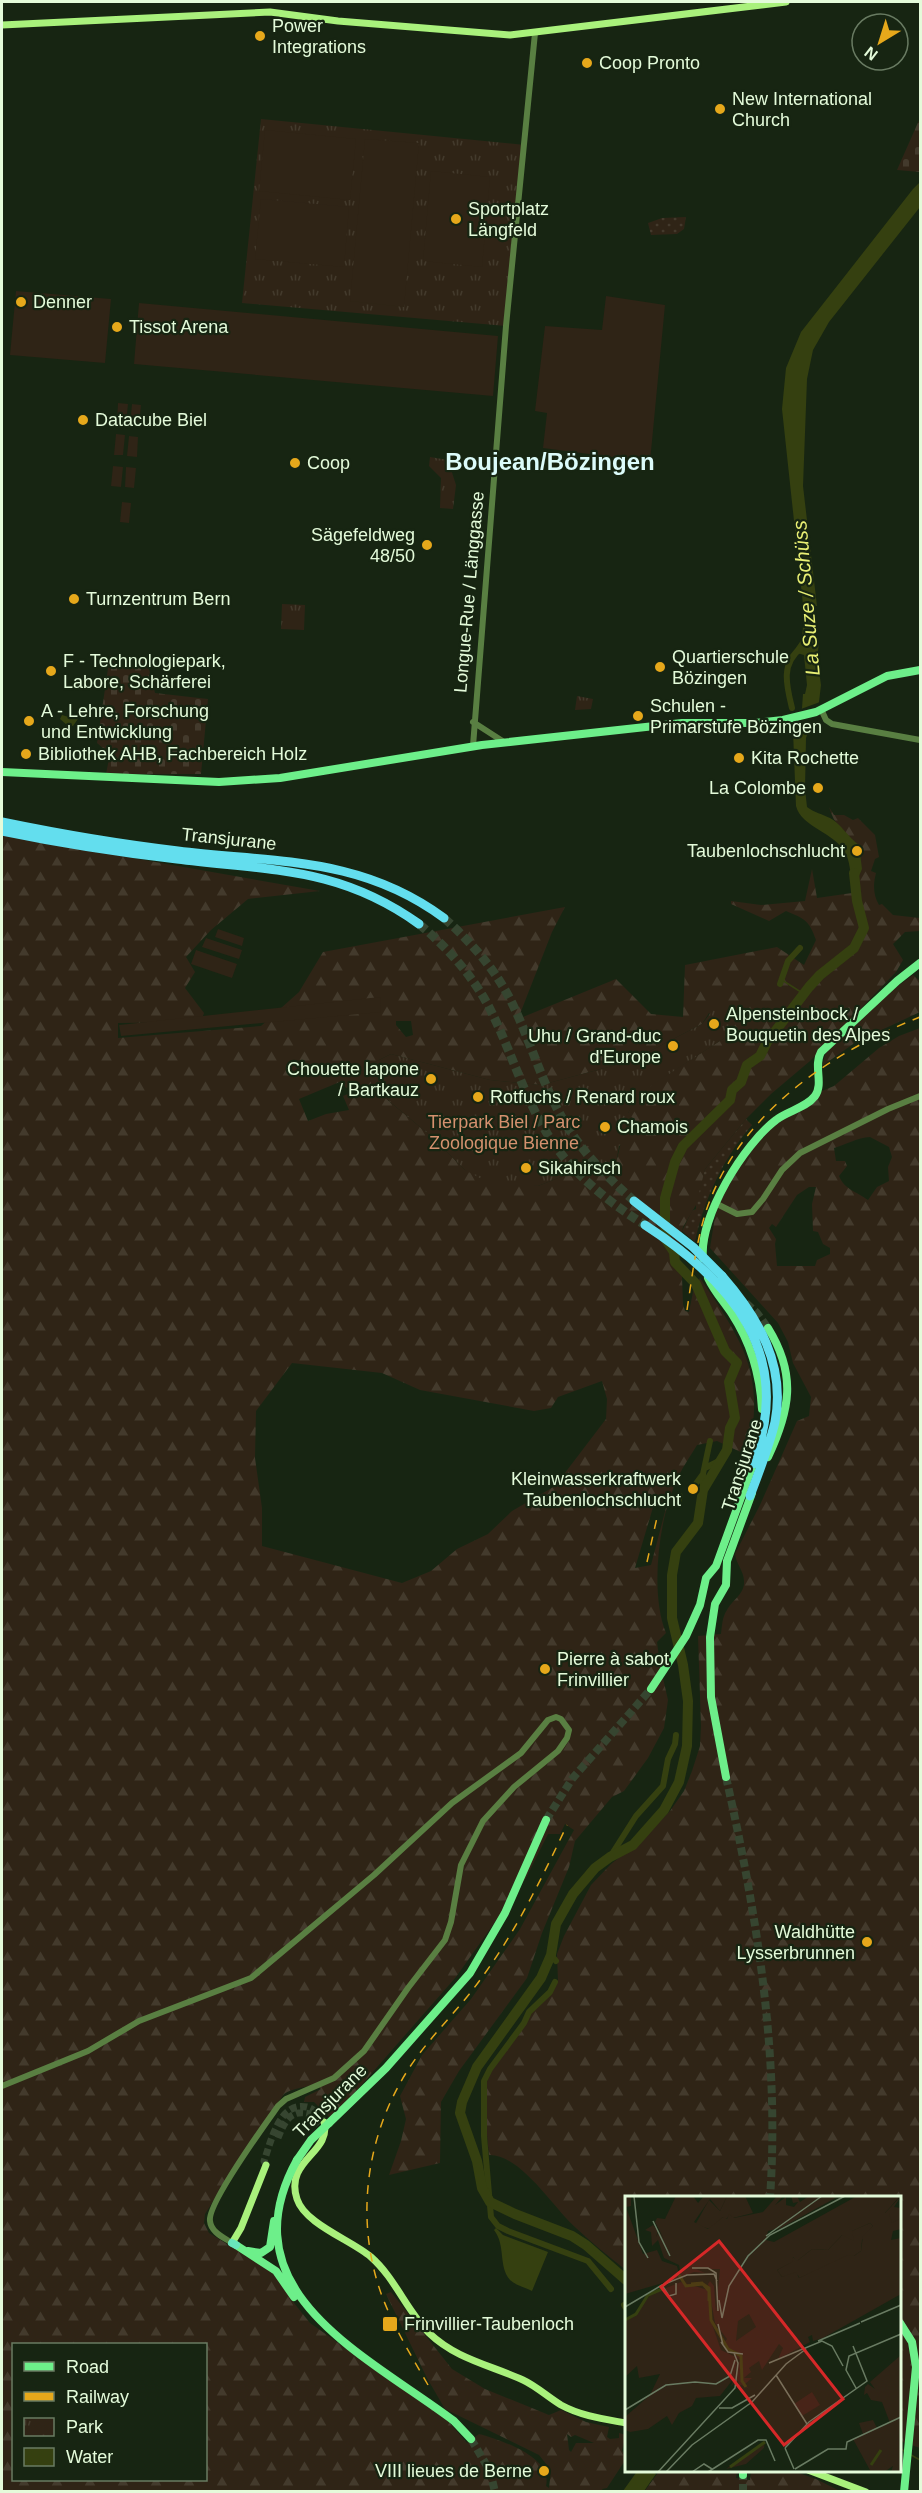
<svg xmlns="http://www.w3.org/2000/svg" width="922" height="2493" font-family="Arial,sans-serif">
  <defs>
    <pattern id="grass-dots" width="8" height="8" patternUnits="userSpaceOnUse" patternTransform="scale(1.5)"><rect width="8" height="8" fill="#2f2416"/><path d="M2 2h.1M6 6h.1" fill="none" stroke="#433a2c" stroke-width="1.8" stroke-linecap="round"/></pattern>
    <pattern id="forest-firs" width="22" height="20" patternUnits="userSpaceOnUse" patternTransform="scale(1.5)"><rect width="22" height="20" fill="#2f2416"/><path d="M5 1l3.5 6h-7zM16 11l3.5 6h-7z" fill="#433a2c"/></pattern>
    <pattern id="cemetery-stones" width="16" height="16" patternUnits="userSpaceOnUse" patternTransform="scale(1.5)"><rect width="16" height="16" fill="#2f2416"/><path d="M2 7V4a2 2 0 0 1 4 0v3zM10 15v-3a2 2 0 0 1 4 0v3z" fill="#433a2c"/></pattern>
    <pattern id="park-tufts" width="24" height="20" patternUnits="userSpaceOnUse" patternTransform="scale(1.5)"><rect width="24" height="20" fill="#2f2416"/><path d="M3 7l-1-3M5 7V3M7 7l1-3M15 17l-1-3M17 17v-4M19 17l1-3" fill="none" stroke="#433a2c"/></pattern>
  </defs>
  <rect width="100%" height="100%" fill="#172512"/>
  <path fill="url(#grass-dots)" d="M686,217L684,229L677,234L651,235L648,223L662,218Z
    M746,1119L752,1125C723,1159 704,1199 695,1242L682,1231L692,1211L696,1209V1201L705,1169Z"/>
  <path fill="url(#forest-firs)" fill-rule="evenodd" d="M829,807L834,815H844L853,820L858,818L875,835L879,857L875,859L871,871L876,873C873,884 873,895 879,905L882,904L893,915L920,918V931L905,932L893,944L903,960L896,972L810,1061L771,1094L746,1119L705,1169L696,1205L683,1227L678,1252L682,1277L683,1304L685,1311L689,1312L694,1287L700,1278C743,1342 767,1375 747,1455L717,1441L697,1445C690,1457 681,1469 676,1482C658,1521 650,1594 666,1633L657,1642L660,1665L668,1700L664,1728L648,1758L624,1791L612,1797L575,1841L569,1867L542,1933L527,1978L459,2071L441,2102L440,2163L389,2175L401,2141L406,2119L400,2096L422,2055L471,1999L520,1929L574,1830L565,1824L560,1834H548L526,1878L456,1977L343,2106L330,2118L314,2102H304L305,2097L321,2089L315,2084C305,2088 292,2088 284,2094L256,2133L205,2214L204,2223L209,2233L273,2272L294,2303L310,2323L447,2420L467,2443L479,2434C501,2440 553,2457 546,2486L549,2488L551,2470L539,2455L445,2409L427,2378L386,2294L391,2292L452,2369L485,2389L549,2415L561,2410L586,2422L609,2427L607,2437L610,2439L619,2438V2433L626,2435L622,2450L626,2459L607,2488L602,2489L603,2491H2V835L320,891L248,899L211,930L186,957L195,972L185,988L204,1013L201,1022L118,1023V1038L261,1026L299,992L323,952L565,907L552,932L518,1019L616,979L651,1014L683,1017L685,965L777,947L804,965L816,940C809,920 805,919 786,911L769,921L731,904V901L761,905L805,901L812,869L817,898L852,893L859,845C844,835 834,824 829,807ZM709,1013L726,1037L639,1093L628,1113L616,1163L576,1171L538,1186L465,1170L432,1137L372,1087L371,1064L391,1054L490,1080L541,1085L631,1061L702,1024ZM396,1021H411L413,1035L406,1037L396,1025ZM342,1081L346,1088L357,1084L360,1089L343,1096L349,1110L326,1114L308,1121L299,1099ZM292,1363L382,1373L420,1390L534,1411L551,1408L558,1397L602,1381L607,1399L606,1419L555,1486L512,1511L488,1534L457,1549L431,1571L402,1583L262,1546V1508L255,1458L256,1411ZM654,1504H667L651,1565L635,1568ZM14,2344H206V2480H14ZM567,2434L571,2437L575,2435L594,2443H576L571,2452L569,2450Z
    M913,975L920,981V1012L856,1042L822,1066L825,1055L830,1047L895,988Z
    M920,1028V2448L900,2441V2198H626V2270C609,2257 592,2243 576,2228C554,2209 521,2154 489,2155L483,2096L490,2071L530,2012L550,1995L558,1981L557,1954L564,1936L591,1885L611,1864L644,1838L670,1811L684,1791L692,1771L700,1746L701,1726L698,1636L721,1634C722,1627 722,1617 727,1610C732,1600 745,1594 744,1581C744,1571 736,1564 735,1554L760,1505L797,1421L809,1416L811,1397L793,1363L788,1342L778,1323L710,1248L717,1204L751,1143L817,1093L834,1086L879,1048L899,1036ZM870,1137L889,1147L892,1157L888,1167L889,1181L877,1187L868,1200C856,1191 845,1190 839,1176L847,1166L845,1161H836L834,1148C847,1144 857,1138 870,1137ZM809,1187H816L812,1204L813,1231L818,1232L823,1244L830,1248V1254L817,1260L815,1266H777L775,1244L776,1239L769,1228L772,1224L776,1227L797,1195Z
    M660,2470L737,2471L736,2478L750,2480L751,2471H793L816,2479L840,2491L644,2492Z"/>
  <path fill="url(#cemetery-stones)" d="M920,118V172L897,170Z
    M110,655L147,661L155,693L208,699L201,774H106L110,754L97,743Z"/>
  <path fill="url(#park-tufts)" d="M261,119L525,145L506,326L242,303Z
    M430,457L448,460L456,485L453,509L440,508L441,478L429,466Z
    M282,604L305,605L304,630L281,629Z
    M577,696L593,699L591,709L575,710Z
    M716,1006H736L745,1012L726,1037L640,1093L628,1113L637,1123L636,1133L619,1146L616,1163L576,1171L538,1186L487,1182L465,1170L432,1137L371,1086V1064L391,1054L490,1080L541,1085L631,1061L702,1024Z"/>
  <path fill="#2f2416" d="M265,130L356,139L350,200L259,191Z
    M365,139L419,143L404,307L350,301Z
    M431,171L490,177L482,267L423,261Z
    M261,199L349,207L344,267L255,259Z
    M16,291L111,299L105,363L10,355Z
    M606,296L665,305L650,462L543,448L547,413L535,411L545,326L602,330Z
    M139,303L498,336L493,396L134,364Z
    M118,403L128,404L126,424L117,423Z
    M132,404L141,405L139,425H130Z
    M116,434L125,435L123,455H114Z
    M129,436L138,437L137,457L127,456Z
    M113,466L123,467L121,487L111,486Z
    M126,467L136,468L134,488L125,487Z
    M122,502L131,503L129,523L120,522Z
    M218,929L244,938L242,946L215,937Z
    M206,938L242,950L239,959L202,947Z
    M196,950L237,964L232,978L191,964Z
    M380,997L381,1012L121,1036L119,1025Z"/>
  <path fill="#354010" d="M920,182V207L829,322L813,350L807,379L803,486L817,606H815L816,643L819,644L817,657L821,685L819,702L806,738L805,789L807,807C815,813 822,814 830,818C841,824 849,838 859,845L862,869L852,893C851,881 851,865 846,854C836,833 801,827 796,806L793,731L802,708L803,694H805L807,685L804,655L793,652L802,639L804,614L782,409L786,368L801,332L913,189Z
    M78,713L80,716L73,726L67,725L60,719L62,715L72,718Z
    M496,2228L503,2235L548,2252L532,2291C526,2288 515,2285 510,2280C498,2266 506,2245 494,2230Z
    M638,2470L653,2471L656,2474L644,2491H623Z"/>
  <path fill="#172512" d="M820,702L813,722L794,726L801,709Z"/>
  <g fill="none" stroke-linecap="round" stroke-linejoin="round">
    <path stroke="#354010" stroke-width="1.5" d="M782,980L804,994
      M900,2448L904,2451
      M911,2455L920,2460"/>
    <path stroke="#354010" stroke-width="6" d="M792,708C787,687 780,664 801,648
      M780,984L788,961L800,948
      M705,1468L721,1460
      M695,1485L703,1474
      M703,1490V1474L710,1441
      M678,1502L680,1496
      M610,1857L636,1816L663,1786L668,1759L675,1744L676,1735
      M551,1955L556,1961
      M555,1982L550,1992L529,2012L524,2023L490,2069L484,2081V2136L491,2217L498,2226L508,2231L588,2261L611,2289
      M624,2305L625,2307"/>
    <path stroke="#354010" stroke-width="10" d="M626,2280L586,2245L572,2236L515,2214L490,2202L482,2188L477,2161L460,2113L462,2102L477,2067L541,1978L551,1955L556,1924L573,1894L595,1868L610,1857L633,1845L664,1810L679,1782L687,1746L688,1701L683,1665L672,1618V1575L676,1552L698,1523L703,1490L727,1450L730,1428L735,1418L729,1382L737,1363L725,1351L696,1284L675,1262L674,1252L666,1240L665,1219V1198L675,1162L683,1146L730,1100L732,1090L741,1082L747,1065L760,1056L767,1042L809,987L820,975L854,948L864,928L857,901L854,873"/>
    <path stroke="#364530" stroke-width="7" stroke-dasharray="7 3.5" stroke-linecap="butt" d="M278,2138C284,2123 290,2108 310,2114L319,2125
      M266,2165L264,2161C271,2142 279,2101 307,2107C315,2109 320,2115 324,2122"/>
    <path stroke="#364530" stroke-width="8" stroke-dasharray="8 4" stroke-linecap="butt" d="M746,1303L757,1313L768,1328
      M726,1777C757,1915 780,2055 770,2198
      M546,1820L572,1779L651,1689
      M471,2439L490,2471L495,2492
      M743,2492V2475"/>
    <path stroke="#364530" stroke-width="9" stroke-dasharray="9 4.5" stroke-linecap="butt" d="M444,918C471,942 496,970 512,1003C531,1042 542,1084 564,1121C582,1152 606,1176 633,1200
      M419,924C447,947 472,975 489,1007C513,1054 526,1105 556,1147C580,1180 612,1204 645,1225"/>
    <path stroke="#597f42" stroke-width="6" d="M821,709L826,720L832,724L920,740
      M473,722L504,742
      M473,746L506,326L535,33
      M717,1204L737,1214L752,1212L763,1199L782,1170L800,1153L888,1109L920,1096
      M2,2086L88,2051L139,2021L251,1978L374,1875L452,1803L521,1753L548,1720L556,1717L561,1719L569,1730L567,1738L558,1751L514,1787L483,1821L461,1865L451,1922L445,1940L408,1988L364,2051L334,2078L286,2099L278,2106C266,2123 207,2204 210,2221C211,2232 223,2237 232,2243"/>
    <path stroke="#a9f17c" stroke-width="7" d="M2,25L270,12L338,21L510,35L786,2
      M324,2122C332,2153 284,2160 297,2199C305,2224 351,2240 371,2257C395,2278 407,2311 429,2333C456,2359 490,2365 523,2380C536,2386 548,2397 561,2405C581,2416 604,2419 626,2423
      M232,2243L241,2228L266,2165
      M808,2470L866,2492"/>
    <path stroke="#6def8a" stroke-width="8" d="M2,772L219,782L280,778L482,745L682,723H755L783,720L816,712L887,676L920,670
      M703,1258C699,1217 744,1144 776,1120C787,1111 806,1108 815,1096C824,1083 813,1066 821,1052L897,981L920,963
      M708,1278C714,1291 724,1302 732,1314C751,1343 760,1374 762,1409
      M768,1457C790,1410 797,1375 768,1328
      M651,1689L686,1636L700,1605L706,1578L716,1566L755,1459
      M726,1777L711,1697L710,1637L715,1604L726,1585L727,1561L752,1493
      M329,2123L386,2068L470,1973L505,1913L546,1820
      M297,2160C224,2292 368,2356 454,2421L471,2439
      M236,2245L276,2271L294,2297
      M248,2251L261,2253L270,2247L274,2221
      M900,2323L912,2342L916,2367L904,2492
      M743,2475V2470"/>
    <path stroke="#68e6bc" stroke-width="8" d="M232,2243L236,2245"/>
    <path stroke="#63deee" stroke-width="9" d="M2,822C60,834 118,844 178,851C276,863 360,856 444,918
      M2,831C60,843 118,852 177,859C270,871 338,866 419,924
      M645,1225C733,1282 795,1355 753,1464
      M722,1276C758,1317 786,1365 775,1422C769,1447 759,1472 750,1496"/>
    <path stroke="#e6a81b" stroke-width="1.5" stroke-dasharray="9 8" stroke-linecap="butt" d="M687,1310C692,1277 696,1243 706,1211C739,1114 829,1053 920,1017
      M647,1562L658,1513
      M428,2385C412,2357 394,2328 382,2296C355,2223 365,2139 406,2073C427,2039 457,2012 480,1980C515,1933 542,1878 567,1825"/>
    <path stroke="#6def8a" stroke-width="8" d="M297,2160L311,2140L329,2123"/>
    <path stroke="#63deee" stroke-width="9" d="M634,1201L693,1247L722,1276"/>
  </g>
  <g fill="#e6a81b" stroke="#172512" stroke-width="2">
    <circle cx="260" cy="36" r="6"/>
    <circle cx="587" cy="63" r="6"/>
    <circle cx="720" cy="109" r="6"/>
    <circle cx="456" cy="219" r="6"/>
    <circle cx="21" cy="302" r="6"/>
    <circle cx="117" cy="327" r="6"/>
    <circle cx="83" cy="420" r="6"/>
    <circle cx="295" cy="463" r="6"/>
    <circle cx="427" cy="545" r="6"/>
    <circle cx="74" cy="599" r="6"/>
    <circle cx="660" cy="667" r="6"/>
    <circle cx="51" cy="671" r="6"/>
    <circle cx="638" cy="716" r="6"/>
    <circle cx="29" cy="721" r="6"/>
    <circle cx="26" cy="754" r="6"/>
    <circle cx="739" cy="758" r="6"/>
    <circle cx="818" cy="788" r="6"/>
    <circle cx="857" cy="851" r="6"/>
    <circle cx="714" cy="1024" r="6"/>
    <circle cx="673" cy="1046" r="6"/>
    <circle cx="431" cy="1079" r="6"/>
    <circle cx="478" cy="1097" r="6"/>
    <circle cx="605" cy="1127" r="6"/>
    <circle cx="526" cy="1168" r="6"/>
    <circle cx="693" cy="1489" r="6"/>
    <circle cx="545" cy="1669" r="6"/>
    <circle cx="867" cy="1942" r="6"/>
    <rect x="382" y="2316" width="16" height="16" rx="3"/>
    <circle cx="544" cy="2471" r="6"/>
  </g>
  <g text-anchor="middle" dominant-baseline="central" stroke-width="4.5" stroke-linejoin="round" paint-order="stroke">
    <g font-size="18" fill="#e4fbda" stroke="#172512" text-anchor="start">
      <text x="272" y="26">Power<tspan x="272" dy="21">Integrations</tspan></text>
      <text x="599" y="63">Coop Pronto</text>
      <text x="732" y="99">New International<tspan x="732" dy="21">Church</tspan></text>
      <text x="468" y="209">Sportplatz<tspan x="468" dy="21">Längfeld</tspan></text>
      <text x="33" y="302">Denner</text>
      <text x="129" y="327">Tissot Arena</text>
      <text x="95" y="420">Datacube Biel</text>
      <text x="307" y="463">Coop</text>
      <text x="415" y="535" text-anchor="end">Sägefeldweg<tspan x="415" dy="21">48/50</tspan></text>
      <text x="86" y="599">Turnzentrum Bern</text>
      <text x="672" y="657">Quartierschule<tspan x="672" dy="21">Bözingen</tspan></text>
      <text x="63" y="661">F - Technologiepark,<tspan x="63" dy="21">Labore, Schärferei</tspan></text>
      <text x="650" y="706">Schulen -<tspan x="650" dy="21">Primarstufe Bözingen</tspan></text>
      <text x="41" y="711">A - Lehre, Forschung<tspan x="41" dy="21">und Entwicklung</tspan></text>
      <text x="38" y="754">Bibliothek AHB, Fachbereich Holz</text>
      <text x="751" y="758">Kita Rochette</text>
      <text x="806" y="788" text-anchor="end">La Colombe</text>
      <text x="845" y="851" text-anchor="end">Taubenlochschlucht</text>
      <text x="726" y="1014">Alpensteinbock /<tspan x="726" dy="21">Bouquetin des Alpes</tspan></text>
      <text x="661" y="1036" text-anchor="end">Uhu / Grand-duc<tspan x="661" dy="21">d'Europe</tspan></text>
      <text x="419" y="1069" text-anchor="end">Chouette lapone<tspan x="419" dy="21">/ Bartkauz</tspan></text>
      <text x="490" y="1097">Rotfuchs / Renard roux</text>
      <text x="617" y="1127">Chamois</text>
      <text x="538" y="1168">Sikahirsch</text>
      <text x="681" y="1479" text-anchor="end">Kleinwasserkraftwerk<tspan x="681" dy="21">Taubenlochschlucht</tspan></text>
      <text x="557" y="1659">Pierre à sabot<tspan x="557" dy="21">Frinvillier</tspan></text>
      <text x="855" y="1932" text-anchor="end">Waldhütte<tspan x="855" dy="21">Lysserbrunnen</tspan></text>
      <text x="404" y="2324">Frinvillier-Taubenloch</text>
      <text x="532" y="2471" text-anchor="end">VIII lieues de Berne</text>
    </g>
    <g font-size="18" fill="#e4fbda" stroke="#172512">
      <text transform="translate(469 592) rotate(-85)">Longue-Rue / Länggasse</text>
      <text transform="translate(229 839) rotate(6)">Transjurane</text>
      <text transform="translate(742 1465) rotate(-72)">Transjurane</text>
      <text transform="translate(330 2101) rotate(-45)">Transjurane</text>
    </g>
    <g font-size="18" fill="#d4916e" stroke="#172512">
      <text x="504" y="1122">Tierpark Biel / Parc<tspan x="504" dy="21">Zoologique Bienne</tspan></text>
    </g>
    <g font-size="20" font-style="italic" fill="#e9f074" stroke="#172512">
      <text transform="translate(806 598) rotate(-95)">La Suze / Schüss</text>
    </g>
    <g font-size="24" font-weight="bold" fill="#dcfbfa" stroke="#172512">
      <text x="550" y="461">Boujean/Bözingen</text>
    </g>
  </g>
  <g transform="translate(625 2196)">
    <rect width="276" height="276" fill="#172512"/>
    <path d="M102,0H108L103,9L108,0H120L128,17L108,22L105,19L99,25L98,21L85,33L70,29L84,4L95,15ZM276,0L269,11L276,12V22L267,28L260,17ZM245,27L248,30L237,44L236,55L229,60L174,82L173,79L157,81L152,74L166,66L167,61L173,64L187,53L203,54L217,39Z" fill="#2f2416"/>
    <path d="M0,0H6V10L1,11L18,58L32,54L37,65L52,70L55,82L0,98ZM51,0H68L73,7L79,0H102L95,15L85,3L69,26L83,33L98,21L102,23L104,18L109,22L138,16L152,0H158L150,9L161,1V9L169,11L173,6L168,7L166,0H172L175,6L184,0H214L156,32L143,35L141,44L149,46L232,0H275L260,17H264L267,27L276,22V33L268,35L266,44L276,42V98L198,142L188,145L187,139L183,141L185,146L153,163L158,152L154,148L137,174L134,165L124,172L126,176L119,182H127L119,189L125,193L116,189L108,195L114,189L113,185L106,190L115,164L98,148L102,143L90,127L83,88L85,85L89,90L91,116L95,73H71L80,77L69,76L56,81L54,69L39,62L33,44L27,50L26,36L20,34L28,29L33,35L31,41L34,35L39,43L30,26L32,22L40,23ZM245,27L248,30L238,40L236,55L229,60L223,59L174,82L171,76L157,81L152,74L167,66L168,61L172,65L187,53L203,54L217,39L229,45L227,35ZM124,118L131,131L111,145L113,125ZM56,86L83,94L86,125L96,154L113,162L109,182L95,200L71,202L67,210L54,217L47,229L42,220L23,233L5,236L0,234V221L25,199L35,178L14,182L12,170L0,181V123L9,119L26,98ZM276,159V276H266L268,270L259,276H246L228,243L238,238L234,227L248,224L252,232L265,227L257,206L246,204L242,197L239,199L240,191L243,188L250,193L245,186Z" fill="#2f2416" fill-rule="evenodd"/>
    <path d="M187,196L195,209L177,220L169,208ZM140,245L139,252L121,268L101,273Z" fill="#2f2416"/>
    <path fill="none" stroke="#354010" stroke-width="3" d="M54,79L61,90L78,88L84,92L86,124L103,153L116,160L117,185L121,191M66,88L77,87L84,95V105M0,124L11,118L23,99L37,93M246,269L256,254M105,271L140,246"/>
    <path fill="none" stroke="#697b62" stroke-width="1.5" d="M9,0L14,46L23,62M28,25L45,60M141,40L197,0M67,72H83L91,77L93,115M51,87V98L44,100L37,89L62,79L89,78L92,85M94,104L97,122L104,90L123,60L145,39L220,0M0,111L37,89M236,126L276,109M93,128L98,149M193,145L235,127M96,146L103,156L118,158M144,167L197,145L207,150L218,170M151,179L182,228M231,192L221,174L224,160L276,138M94,212H107L130,199M0,214L41,189L70,186L91,188L105,180L110,164M160,252L184,226L242,185L228,150M160,252L169,273M170,273L203,253H221L222,246L276,221M33,276L110,192L113,167L109,157M41,276L67,249L127,206L161,168L181,153M67,276L79,268L87,273M83,276L133,244H141L150,265"/>
    <path fill="#d62828" fill-opacity="0.15" stroke="#d62828" stroke-width="3" d="M94,45L218,203L159,249L36,91Z"/>
    <rect width="276" height="276" fill="none" stroke="#e4fbda" stroke-width="3"/>
  </g>
  <rect width="922" height="2493" fill="none" stroke="#e4fbda" stroke-width="6"/>
  <rect x="12" y="2343" width="195" height="138" fill="#172512" stroke="#697b62" stroke-width="1.5"/>
  <rect x="24" y="2362" width="30" height="9" fill="#6def8a" stroke="#697b62" stroke-width="1.5"/>
  <text x="66" y="2373" font-size="18" fill="#e4fbda">Road</text>
  <rect x="24" y="2392" width="30" height="9" fill="#e6a81b" stroke="#697b62" stroke-width="1.5"/>
  <text x="66" y="2403" font-size="18" fill="#e4fbda">Railway</text>
  <rect x="24" y="2418" width="30" height="18" fill="url(#park-tufts)" stroke="#697b62" stroke-width="1.5"/>
  <text x="66" y="2433" font-size="18" fill="#e4fbda">Park</text>
  <rect x="24" y="2448" width="30" height="18" fill="#354010" stroke="#697b62" stroke-width="1.5"/>
  <text x="66" y="2463" font-size="18" fill="#e4fbda">Water</text>
  <g transform="translate(880 42) rotate(218)"><circle r="28" fill="#172512" stroke="#697b62" stroke-width="1.5"/>
  <path d="M0-4.5L10 22L0 15L-10 22Z" fill="#e6a81b"/>
  <text y="-9" font-size="16" font-weight="bold" text-anchor="middle" fill="#e4fbda">N</text>
  </g>
</svg>
